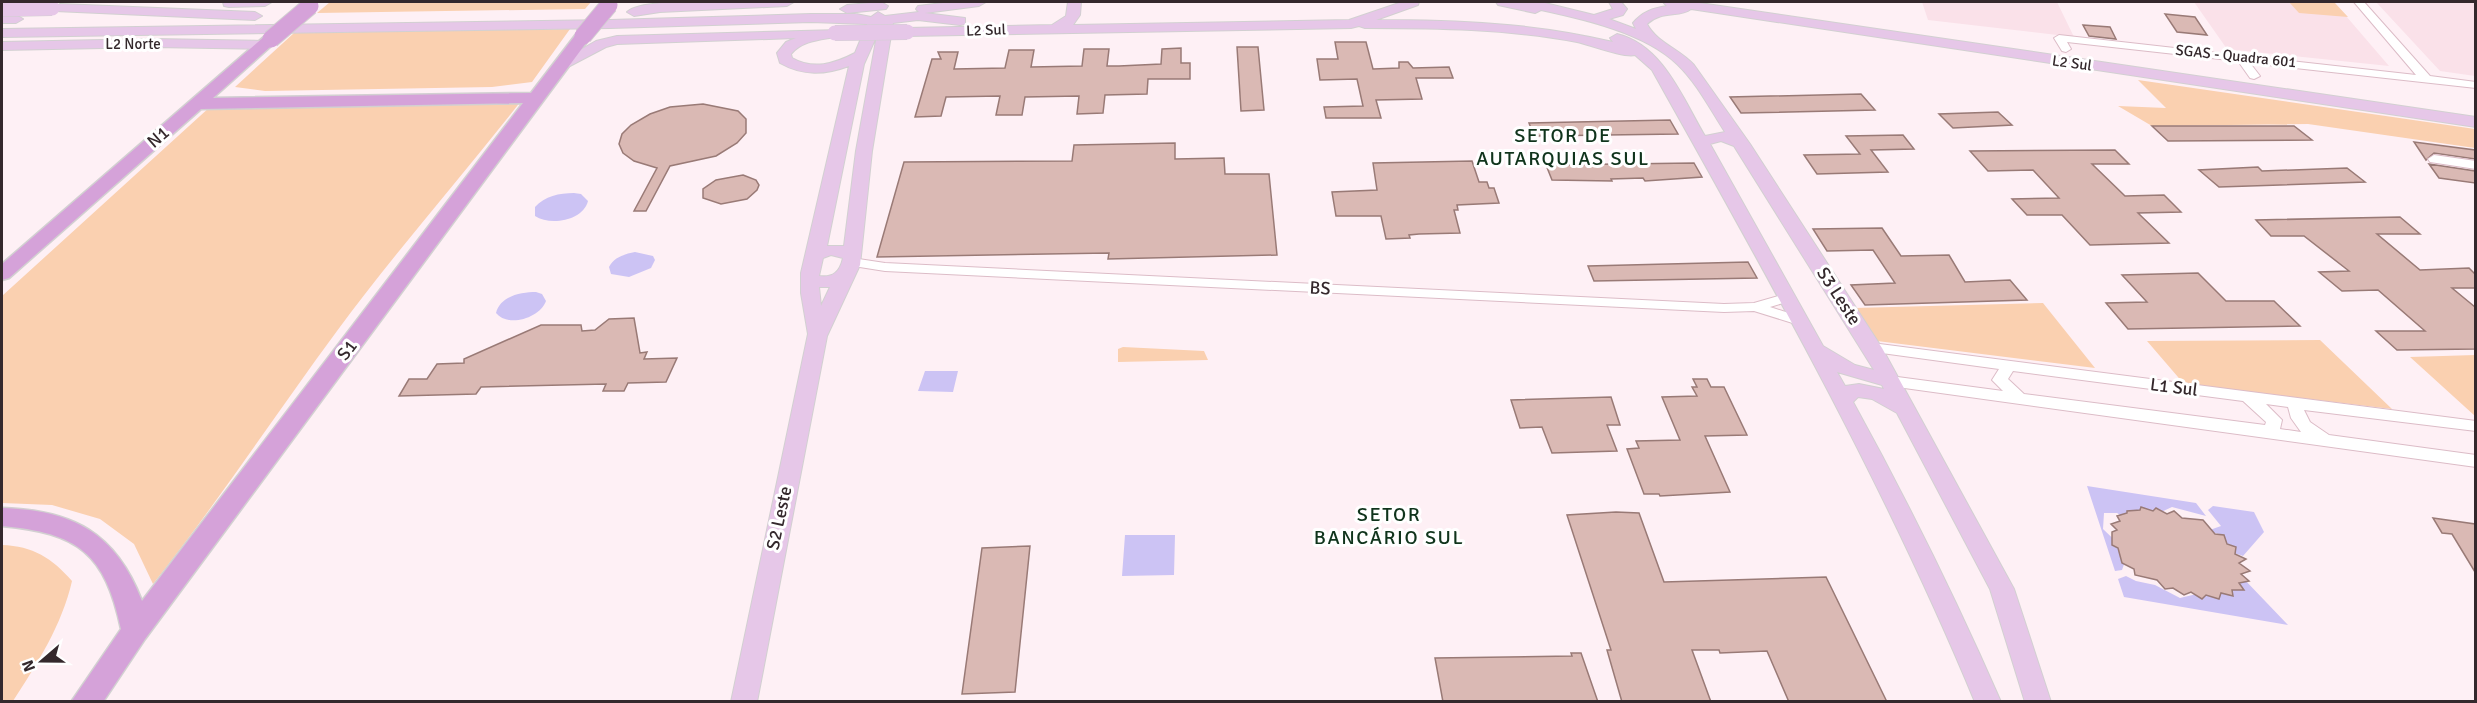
<svg xmlns="http://www.w3.org/2000/svg" width="2477" height="703" font-family="Signika,sans-serif">
  <rect width="100%" height="100%" fill="#fef0f5"/>
  <path fill="#fae1e9" d="M1922,2H2057L2074,37L1928,20Z
    M2194,2H2334L2389,66L2227,49Z
    M2376,2H2475V76L2440,71Z"/>
  <path fill="#fad0b0" d="M330,2H591L585,9L317,13Z
    M2289,2H2334L2348,17L2299,13Z
    M570,29L532,82L492,87L265,91L235,87L294,33Z
    M2138,80L2475,129V148L2308,124L2152,126L2118,106L2166,108Z
    M521,101C461,178 395,252 337,331C275,415 218,502 153,584L134,544L100,519L52,505L2,503V296L211,106Z
    M2043,303L2095,368L1877,341L1854,308Z
    M2320,340L2392,409L2184,384L2147,341Z
    M1123,347L1204,351L1208,360L1118,362V349Z
    M2475,355V416L2410,357Z
    M2,545C33,546 52,558 72,581C62,625 37,664 13,701H2Z"/>
  <path fill="#ccc3f4" d="M574,193L581,194L588,201C583,221 550,226 535,216V207C545,196 559,193 574,193Z
    M635,252L653,256L655,260L651,268L629,277L611,274L609,267C614,257 625,254 635,252Z
    M536,292L542,294L546,301C540,318 508,328 496,313C500,296 521,292 536,292Z
    M925,371H958L953,392L918,391Z
    M2087,486L2196,503L2206,516L2172,507L2159,513L2156,508L2150,515L2138,516L2127,511L2128,520L2117,513H2104L2103,529L2128,553L2122,570L2115,571Z
    M2213,506L2254,512L2264,532L2243,556L2229,551L2236,547L2220,541L2224,535L2207,531L2221,526L2208,510Z
    M1125,535H1175L1174,575L1122,576Z
    M2126,576L2136,581L2155,585L2180,598L2209,591L2219,599L2222,590L2233,596L2231,585L2236,578H2243L2288,625L2124,597L2118,579Z"/>
  <path fill="#dab9b4" stroke="#997a76" stroke-width="1.5" d="M2165,14L2195,17L2207,35L2177,32Z
    M2083,25L2110,27L2116,39L2089,36Z
    M1335,42H1366L1373,69L1399,68V62H1408L1413,68L1449,67L1453,78H1416L1422,99L1376,100L1381,118H1326L1324,107L1363,106L1357,79L1320,80L1317,59H1338Z
    M1237,47H1258L1264,110L1241,111Z
    M1181,48V63H1190V79H1148L1147,94L1105,95L1103,113L1077,114L1079,96L1025,97L1022,115H996L1000,96L946,97L941,116L915,117L932,59H941L938,52H958L954,69L1005,68L1009,50H1034L1031,67L1082,66L1084,49H1109L1107,66H1119L1161,64L1162,49Z
    M1861,94L1875,110L1741,113L1730,97Z
    M703,104L738,111L746,119V133L737,143L716,156L670,166L646,211H634L657,168L634,161L623,153L619,144L622,134L631,125L650,114L670,107Z
    M1998,112L2012,125L1953,128L1939,114Z
    M1670,120L1678,134L1534,136L1529,123Z
    M2152,126H2294L2312,140L2168,141Z
    M1903,135L1914,149L1871,150L1888,172L1817,174L1804,155L1860,154L1846,136Z
    M2414,142L2475,150V159L2434,153L2426,160Z
    M1175,143V159L1224,158L1225,174H1269L1277,255L1108,259L1109,253L877,257L904,162L1072,161L1074,145Z
    M2115,150L2129,164H2092L2125,196L2164,195L2181,212L2138,213L2169,243L2090,245L2062,215H2027L2012,199L2059,198L2033,170L1988,171L1970,151Z
    M1472,161L1479,182H1487L1489,188H1494L1499,203L1457,205L1458,210H1454L1460,233L1419,234L1409,235L1410,238L1386,239L1381,216H1336L1332,192L1377,190L1373,163Z
    M1694,163L1702,177L1645,181L1643,178L1611,179L1612,181L1552,180L1546,165Z
    M2429,164L2475,171V183L2439,178Z
    M2258,167L2262,171L2347,168L2365,182L2219,187L2199,170Z
    M743,175L756,180L759,185L757,190L747,199L721,204L703,198V189L716,180Z
    M2400,217L2420,234H2377L2420,270L2469,268L2475,274V288H2452L2475,307V349L2397,350L2376,331H2425L2378,290L2342,291L2319,272L2349,271L2304,236H2271L2256,220Z
    M1882,228L1901,256L1949,255L1965,282L2010,280L2027,300L1865,305L1851,285L1895,283L1873,250L1827,251L1813,229Z
    M1748,262L1757,278L1594,281L1588,266Z
    M2198,273L2226,301H2274L2300,326L2128,329L2106,303L2147,302L2122,275Z
    M634,318L640,353L647,352L644,359L677,358L666,382L628,383L624,391H603L606,384L481,387L476,394L399,396L409,379H427L437,364L464,363V359L541,325H581L582,331L595,330L609,319Z
    M1693,379H1707L1711,387H1724L1747,435L1705,436L1730,492L1660,496L1659,494H1644L1627,449L1639,448L1636,441L1680,440L1662,397L1697,396L1692,387H1697Z
    M1611,397L1620,425H1607L1617,451L1552,453L1542,427L1520,428L1511,400Z
    M2141,507L2153,511L2156,508L2167,514L2174,511L2182,518L2203,520L2215,534L2224,535L2227,544L2236,547L2235,554L2246,559L2239,563L2250,571L2241,574L2249,581L2239,583L2244,590H2232L2233,596L2221,593L2219,599L2206,595L2202,599L2191,592L2184,595L2173,588L2165,589L2157,580L2135,575L2134,569L2122,563L2118,548L2112,545V532L2117,530L2111,524L2120,521L2117,516L2127,513V511L2140,510Z
    M1616,512L1639,513L1664,582L1826,577L1887,702H1789L1767,651L1720,653L1719,650H1692L1711,702H1622L1607,650H1611L1567,515Z
    M2433,518L2475,524V572L2452,534L2442,533Z
    M1030,546L1015,692L962,694L982,548Z
    M1571,653H1581L1598,702H1443L1435,658L1572,656Z"/>
  <g fill="none" stroke-linecap="round" stroke-linejoin="round">
    <g stroke="#dcbcc7" stroke-width="2">
      <path id="minor" d="M2354,2H2364L2430,76L2476,82V88L2250,63L2260,76L2254,79L2250,78L2238,61L2067,42L2071,49L2066,52L2062,51L2054,38L2059,35L2416,75Z
        M2434,155L2476,161V169L2430,162L2428,159Z
        M852,258L885,263L1724,304L1754,303L1785,294L1790,295L1792,298L1790,301L1770,307L1804,318L1806,321L1799,325L1754,311L1724,312L885,271L847,265L845,262L847,259Z
        M1872,343L2476,421V431L2304,410L2310,422L2329,435L2476,455V467L1890,386L1885,385L1882,381L1885,377L1890,376L2003,391L1992,380L1999,369L1867,351L1865,348L1867,345ZM2013,371L2243,401L2266,422L2265,425L2024,394L2008,379ZM2266,404L2288,407L2291,418L2301,432L2280,429L2282,420Z"/>
    </g>
    <g stroke="#d2d0d1" stroke-width="2">
      <path id="major" d="M223,2H272L265,6L229,7L224,6Z
        M712,2H794L787,6L660,12L634,16L627,12C639,0 694,2 712,2Z
        M881,2L888,6L886,9L847,13L840,9L847,5Z
        M951,2H986L979,6L925,13L965,18V24L960,25L918,20L893,23L872,151L860,265L827,336L757,702H731L808,334L801,293V273L849,66C825,75 803,76 780,63L777,53L786,42L796,38L617,44L606,47L566,68L561,69L554,65L596,41L617,36L840,30V36C823,40 804,39 791,54L792,58C813,70 834,64 855,53L867,24L811,22L610,28L2,37V29L610,20L811,14H856L871,17L878,12L885,16L919,12L916,9L918,6ZM877,35L856,151L844,246H827L864,64ZM831,255L843,258C840,272 833,278 819,276L823,258ZM819,287H830L821,306Z
        M1068,2H1081L1080,15L1073,25L1349,20L1402,2H1419L1418,5L1376,20C1455,20 1535,23 1613,42L1610,38L1617,34C1663,45 1683,99 1705,136L1725,132C1710,109 1697,83 1677,64C1645,33 1583,19 1541,10L1535,13L1498,5L1496,2H1541L1594,15L1613,9L1609,2H1621L1627,9L1623,15L1609,19L1636,29L1633,23C1642,12 1653,8 1667,6L1663,2H1693L2476,117V127L1691,9C1679,18 1662,10 1647,24C1657,43 1680,49 1694,65L1750,144L1882,348L2014,589L2051,702H2025L1990,589L1897,413L1872,399L1858,397L1853,402C1907,500 1956,599 2001,702H1975C1884,482 1768,277 1652,70L1635,55C1624,58 1590,45 1577,42C1507,29 1436,28 1365,28L1359,26L1351,28L907,36L900,32L907,28L1052,25L1066,16ZM1721,141L1734,146L1874,370L1855,365L1823,346L1710,144ZM1837,372L1882,385L1884,389L1859,384L1845,386Z
        M60,4L255,12L262,16L255,20L55,11L53,8Z
        M2,15H16L23,19L16,23H2Z
        M154,39L264,41L271,45L264,49L154,47L2,50V42Z"/>
    </g>
    <g stroke="#d2d0d1" stroke-width="3">
      <path id="highway" d="M583,31L591,36L589,39L145,639L103,702H71L121,629C105,553 78,533 2,526V508C73,510 116,533 142,601L523,103L201,109L9,278L2,280V264L265,36H277L279,39L213,98L531,93L577,33Z"/>
    </g>
    <use href="#minor" fill="#fff" fill-rule="evenodd"/>
    <use href="#major" fill="#e6c7e8" fill-rule="evenodd"/>
    <use href="#highway" fill="#d5a2d9" fill-rule="evenodd"/>
    <g stroke="#d2d0d1" stroke-width="16" stroke-linecap="butt">
      <path id="major-bridge" d="M2,9L52,8
        M835,33L907,32"/>
    </g>
    <g stroke="#d2d0d1" stroke-width="19" stroke-linecap="butt">
      <path id="highway-bridge" d="M583,36L609,5
        M271,39L310,6"/>
    </g>
    <use href="#major-bridge" stroke="#e6c7e8" stroke-width="15"/>
    <use href="#highway-bridge" stroke="#d5a2d9" stroke-width="17"/>
  </g>
  <g text-anchor="middle" dominant-baseline="central" stroke-width="6" stroke-linejoin="round" paint-order="stroke">
    <g font-size="15" fill="#34282c" stroke="#fff">
      <text transform="translate(986 30) rotate(-2)">L2 Sul</text>
      <text x="133" y="44">L2 Norte</text>
      <text transform="translate(2236 56) rotate(6)">SGAS - Quadra 601</text>
      <text transform="translate(2072 63) rotate(8)">L2 Sul</text>
    </g>
    <g font-size="18" fill="#34282c" stroke="#fff">
      <text transform="translate(158 137) rotate(-41)">N1</text>
      <text transform="translate(1320 288) rotate(3)">BS</text>
      <text transform="translate(1839 296) rotate(57)">S3 Leste</text>
      <text transform="translate(347 350) rotate(-53)">S1</text>
      <text transform="translate(2174 387) rotate(7)">L1 Sul</text>
      <text transform="translate(779 518) rotate(-78)">S2 Leste</text>
    </g>
    <g font-size="20" letter-spacing="1.5" fill="#10341c" stroke="#fff">
      <text x="1563" y="135">SETOR DE<tspan x="1563" dy="23">AUTARQUIAS SUL</tspan></text>
      <text x="1389" y="514">SETOR<tspan x="1389" dy="23">BANCÁRIO SUL</tspan></text>
    </g>
  </g>
  <rect width="2477" height="703" fill="none" stroke="#34282c" stroke-width="6"/>
  <g transform="translate(42 661) rotate(250)" stroke="#ffffff" stroke-width="4.5" paint-order="stroke">
  <path d="M0-4.5L10 22L0 15L-10 22Z" fill="#34282c"/>
  <text y="-9" font-size="16" font-weight="bold" text-anchor="middle" fill="#34282c">N</text>
  </g>
</svg>
